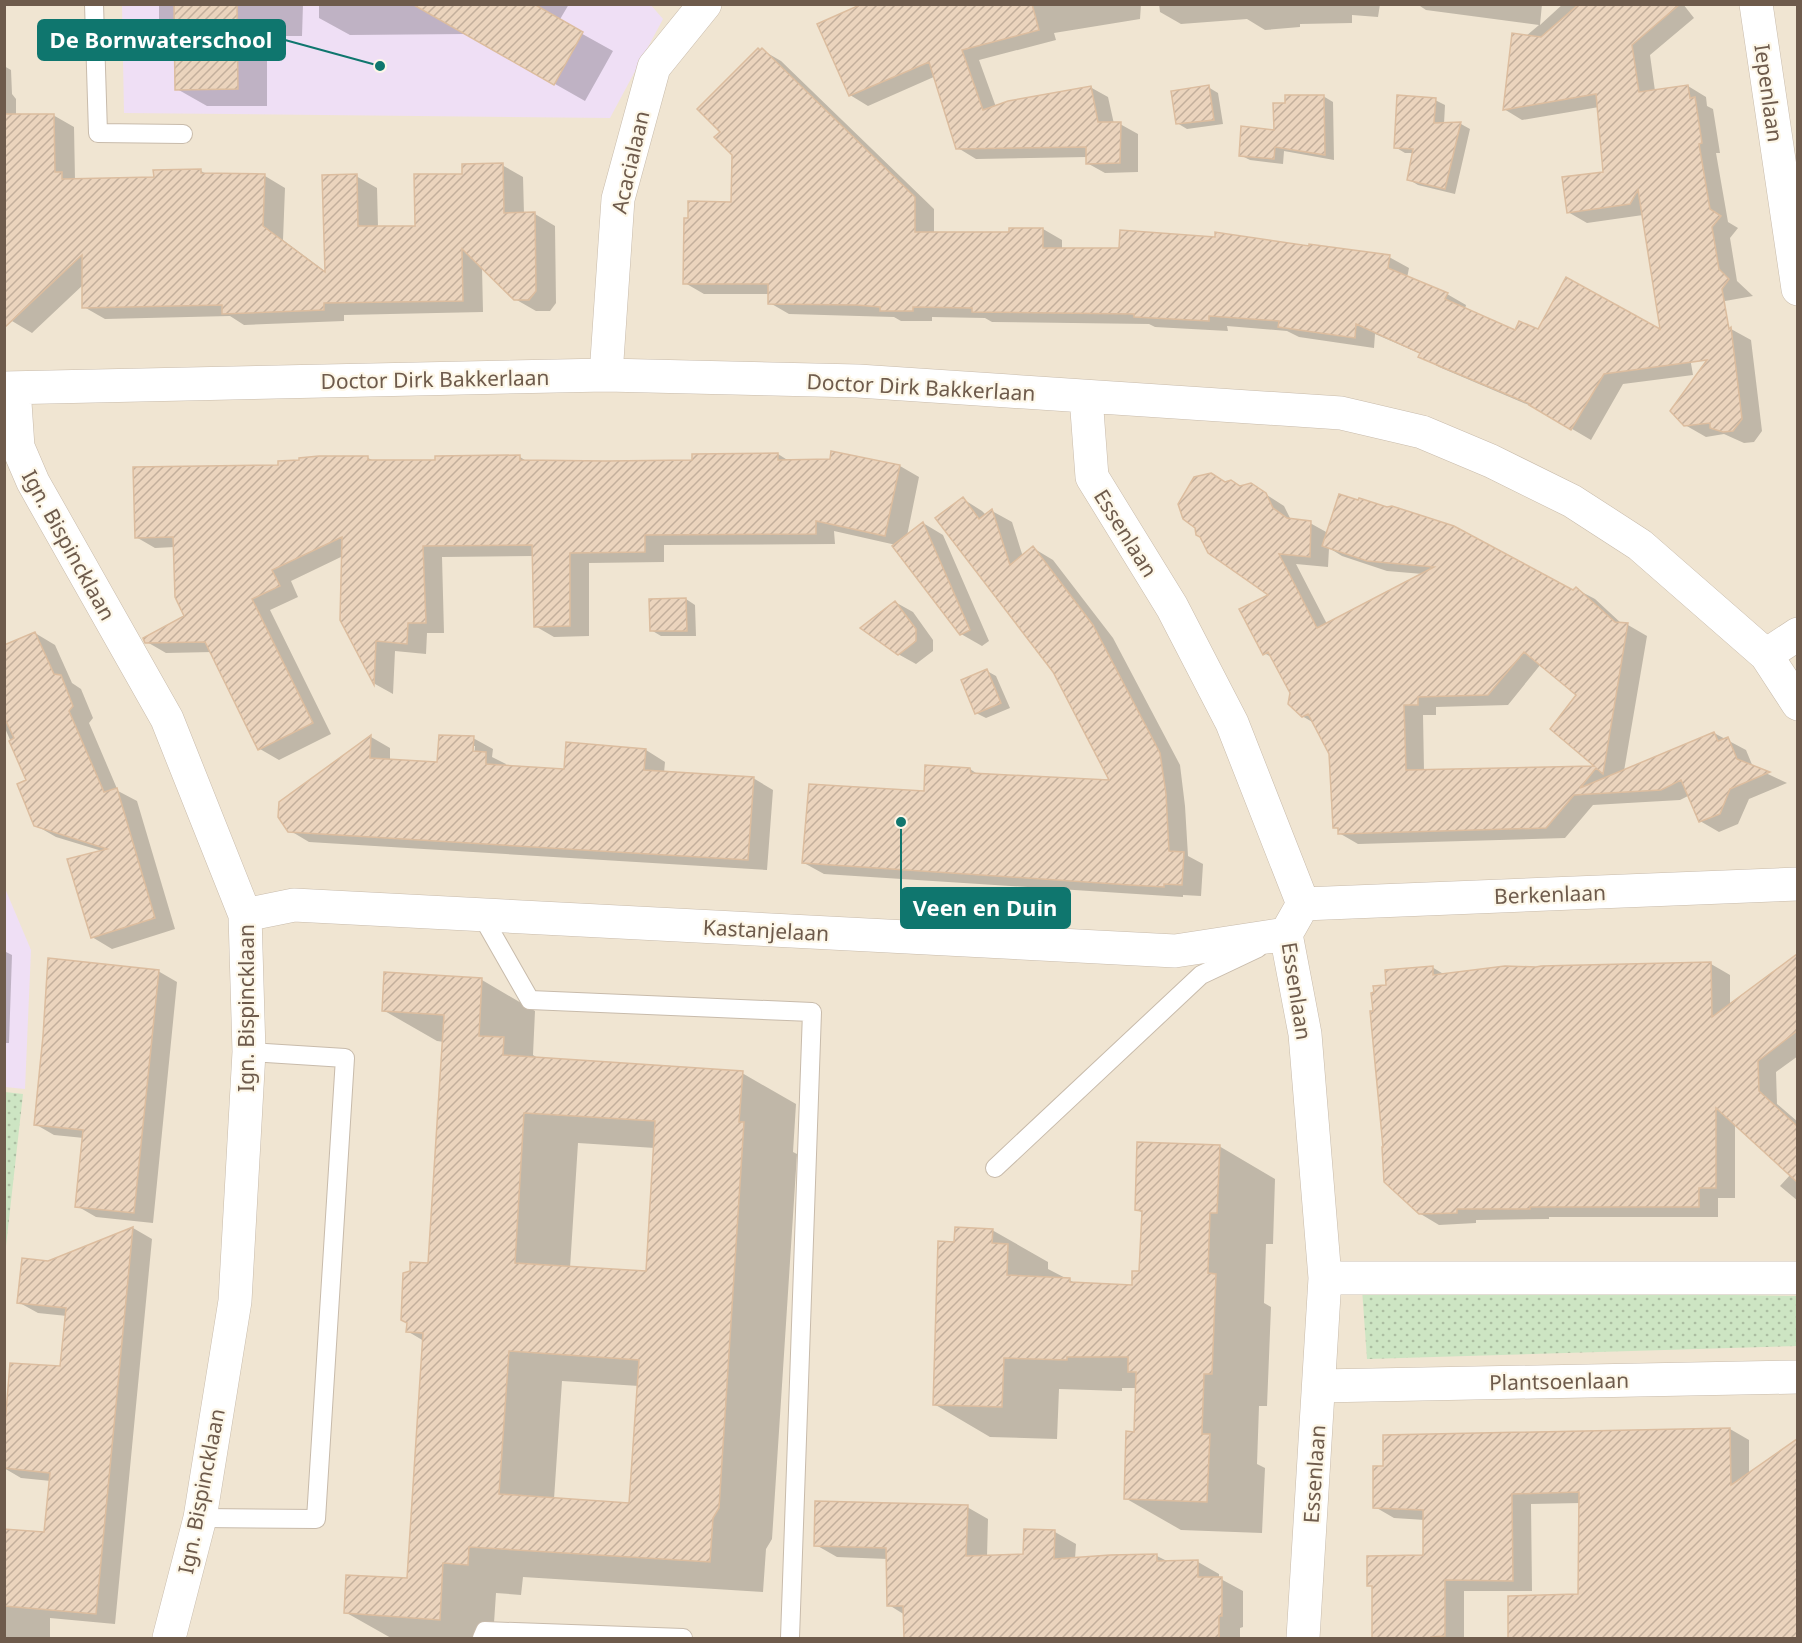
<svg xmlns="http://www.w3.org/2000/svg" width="1802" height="1643" font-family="'Noto Sans',sans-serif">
  <defs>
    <pattern id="grass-dots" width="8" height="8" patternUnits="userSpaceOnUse" patternTransform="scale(1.5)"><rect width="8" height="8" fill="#cde5c3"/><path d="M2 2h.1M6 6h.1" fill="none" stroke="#abbda1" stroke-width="1.8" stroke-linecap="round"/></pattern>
    <pattern id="building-hatch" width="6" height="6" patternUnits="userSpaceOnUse" patternTransform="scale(1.5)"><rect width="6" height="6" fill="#ebd4bd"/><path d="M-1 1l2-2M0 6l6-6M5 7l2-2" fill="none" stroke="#c3af9c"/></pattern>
  </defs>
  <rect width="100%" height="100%" fill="#f9f3e2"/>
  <path fill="#f0e5d2" d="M5,5H1797V1638H5Z"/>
  <path fill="#efdff5" d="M650,4L663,19L610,118L124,113L122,5Z
    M4,886L31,950L25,1089L5,1087Z"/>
  <path fill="url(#grass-dots)" d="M5,1092L23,1094L5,1255L4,1092Z
    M1362,1289L1797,1296V1346L1367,1359Z"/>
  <path fill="#0003" fill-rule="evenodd" d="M159,4H303L302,36H267V106H207L177,89L176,29L159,19Z
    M319,4H569L559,21L613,51L585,101L467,34L350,35L319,18Z
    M866,4H1141L1140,19L1054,33L1056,40L979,60L996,107L1090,87L1108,97L1114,124H1120L1138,134V172L1105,173L1087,163V157L976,159L958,148L936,76L868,106L850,95Z
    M1159,4H1380L1378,17L1352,15V23L1300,24V27L1265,30L1247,19L1181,24L1160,12Z
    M1417,4H1542L1540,25L1563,4H1683L1694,18L1650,55L1655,91L1688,86L1706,97L1707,106L1713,109L1720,153H1716L1728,222L1738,228L1730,238L1737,281L1753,296L1675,310L1643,215L1587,223L1568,212L1605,173L1599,107L1522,120L1504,109L1511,49L1539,25L1426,10Z
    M762,50L781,61L934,209V234L1011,233L1043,229L1062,240V249L1389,257L1409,268L1407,278L1447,294L1466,305L1465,309L1516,332L1539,331L1688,346L1693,375L1623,384L1591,440L1538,409L1439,367L1420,356L1421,354L1375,334L1374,348L1299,337L1287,331L1227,326L1228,331L1155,327L1149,324L992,322L985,318L932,317V321H901L894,317L789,314L770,303V294H704L685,283L732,203L733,154L722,132Z
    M4,66L11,70L12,94L16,99V116L53,115L74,127L75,180L155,179L201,171L208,175L265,176L285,188L283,240L326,272L356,176L377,188L378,227H416L464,176L502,165L523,177L524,214H535L555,226L556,303L550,311H536L515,299L482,267L483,312L344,315V321L244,325L230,316L105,319L84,307V284L32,333L12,321L4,313Z
    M1208,87L1218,93L1223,124L1187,129L1177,123Z
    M1323,96L1333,102L1334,160L1284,151L1283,164L1250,160L1240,155L1275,131L1287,104Z
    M1435,100L1445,105L1444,124H1461L1470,129L1455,194L1418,185L1408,179L1414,153H1405L1395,147Z
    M1731,329L1751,340L1762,431L1754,442L1744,443L1724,434L1706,437L1685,425L1672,411Z
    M832,453L900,466L919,477L907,536L923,523L943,535L989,641L982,646L961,634L896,545L834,531L835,544L664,545V562L589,563V636L554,637L535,626L534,556L442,557L444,633H427L426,654L395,651L393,694L375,684L342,619L343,556L291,581L298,597L270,610L331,734L279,760L260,749L212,652L166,653L147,642L186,616L175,547L155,548L136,537L280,466L368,458L374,461H437L520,457L528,462H693L778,454L789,461L831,460Z
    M1226,484L1240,487L1251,485L1284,506L1291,520L1310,523L1328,533L1574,592L1576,589L1595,599L1622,624L1628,625L1647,636L1624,771L1714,733L1746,750L1753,767L1787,783L1749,799L1738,824L1719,832L1700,821L1690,795L1680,800L1593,805L1565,838L1358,844L1339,833V830L1335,827L1331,754L1314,723L1302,716L1273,658L1264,653L1271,595ZM1329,548L1342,556L1387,571L1423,574L1327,624L1296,564L1328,567ZM1541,664L1579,695L1598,768L1424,771L1423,715H1436V707L1508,705Z
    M963,499L982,511L986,515L992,511L1012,522L1023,557L1033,548L1053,560L1113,638L1180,765L1185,806L1188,856L1203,864L1201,896L1183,895V897L824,874L804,863L970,769L979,775L1111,781Z
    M686,599L695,605L696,636H661L651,630Z
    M895,602L913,612L933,640V651L916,664L898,654Z
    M35,633L55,645L72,683L81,689L93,718L89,723L118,791L137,801L175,929L112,949L92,937L102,851L56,837L35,825L28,781L4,726V646Z
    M987,671L996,676L1010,708L986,718L976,713Z
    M371,737L390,748V761L438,764L473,738L493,749L492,757L506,764L505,766L566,770L646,750L665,762L664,773L753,778L773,790L767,870L309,842L289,830L280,803ZM472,746H475L474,759Z
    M4,951L12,955L9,1043H4Z
    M1789,962L1798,966V1056L1776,1072L1777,1104L1798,1122V1201L1780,1186L1791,1174L1735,1123V1198H1718V1217H1549V1219L1476,1220V1223L1439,1225L1419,1213L1388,987L1432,967L1445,975L1537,969L1711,964L1730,975V1005Z
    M158,971L177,982L153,1223L96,1217L77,1206L84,1138L54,1135L35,1124Z
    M482,980L535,1011L533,1055L539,1059L742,1073L796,1104L793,1152L797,1154L772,1539L766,1549L763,1592L523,1577L521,1595L496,1593L493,1638H391L345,1612L408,1580L424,1341L407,1331L430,1264L444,1042L437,1041L383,1010ZM578,1143L655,1148L647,1273L570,1268ZM562,1381L639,1386L630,1505L554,1499Z
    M1219,1146L1275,1179L1273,1244H1266L1264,1303L1271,1307L1267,1406H1259L1257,1464L1265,1468L1262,1533L1181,1530L1125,1498L1136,1433L1137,1388H1122V1391L1059,1389L1057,1439L990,1437L934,1404L956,1244L992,1230L1048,1262V1269L1077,1284L1133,1287L1141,1272L1143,1213L1136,1209Z
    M133,1228L152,1239L115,1624L50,1618V1638H4V1530L45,1533L51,1481L21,1478L4,1468L62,1368L67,1316L38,1313L18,1302L48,1262Z
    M1730,1429L1749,1440V1475L1798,1441V1638H1777L1746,1611L1747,1638H1510L1509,1597L1580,1596L1581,1503L1531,1504L1532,1591H1464V1638H1373V1587L1369,1585L1425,1556V1520L1394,1518L1375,1507Z
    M967,1507L988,1519L987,1557L1025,1555L1055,1532L1076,1544L1075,1559L1157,1556L1169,1562H1198L1219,1574V1578L1243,1591V1627L1240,1628V1638H905V1615L889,1605L888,1559L837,1557L816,1545Z"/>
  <path fill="url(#building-hatch)" stroke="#dcbd9f" stroke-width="1.5" fill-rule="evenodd" d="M174,4H237L238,89L175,90Z
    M412,4H534L583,32L554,85Z
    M862,4H1032L1039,30L962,50L983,110L1008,101L1091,86L1098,122H1121L1120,163L1086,164V147L956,149L929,62L849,96L817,24Z
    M1579,4H1680L1632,45L1639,92L1688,85L1690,98L1695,97L1702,143L1699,144L1710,209L1721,216L1712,227L1719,269L1729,279L1722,289L1729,329L1731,327L1742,419L1733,431L1723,432L1710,428V423L1684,426L1670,411L1707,360L1604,374L1571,430L1529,405L1530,404L1418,357L1420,353L1356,324L1355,338L1278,327L1279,321L1209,316V321L1134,317V314L972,312V308L913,307V311H880V307L856,305L768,304V284H683L684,218H688V201L731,202L732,155L714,137L720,132L697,109L758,48L760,50L762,48L915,197V232H1009V228H1043V248H1119L1120,230L1215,237V232L1309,246V244L1390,255L1388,268L1448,293L1445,299L1515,330L1519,321L1538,329L1566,277L1660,329L1638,190L1630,204L1567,213L1562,177L1603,172L1596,94L1503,110L1512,33L1541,37Z
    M1209,85L1214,120L1176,124L1171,91Z
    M1285,95H1324L1325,155L1275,147L1274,159L1239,156L1241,126L1274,130L1273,103H1285Z
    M1397,95L1436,98L1434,123L1461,122L1445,189L1407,180L1413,149L1394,148Z
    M4,114H54L55,172H62V179L154,177L153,170L201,169V173L265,174L263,226L325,272L322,175L357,174L358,226H415L414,174H462V164L503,163L504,213L535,212L536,291L529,300H514L462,249L463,301L324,303V310L222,314V305L82,308V255L4,328Z
    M831,451L900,465L885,536L816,521V534L645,535V552L570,553V626L534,627L532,545L423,546L426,623H408L407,644L376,641L374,685L340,620L342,537L272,570L280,586L252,599L313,723L258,750L205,642L145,643L143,638L184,616L175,597L173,537L135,538L133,467L278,465V461L299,460V458L319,456H368V460H435V456L520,455V460L606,461L692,460V454L778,453V460L830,459Z
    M1211,473L1225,482L1231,480L1240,486L1251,483L1266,493L1273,508L1287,518L1311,521L1310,557L1279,554L1317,628L1434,567L1367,561L1322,546L1339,494L1358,500L1359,498L1387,507L1392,506L1454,526L1573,590L1576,587L1615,622L1628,623L1603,774L1596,768L1580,788L1714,732L1718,741L1728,737L1737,759L1770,772L1730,789L1720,814L1699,822L1681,780L1661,790L1574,795L1546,828L1338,834V828H1333L1329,754L1308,714L1302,717L1288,704L1290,693L1268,652L1263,655L1239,609L1268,595L1208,553L1200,537L1196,535L1195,528L1183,519L1178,504L1194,477ZM1524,652L1576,695L1550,729L1594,766L1406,770L1404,705H1418V697L1488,695Z
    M963,497L979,519L992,509L1010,565L1033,546L1093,625L1160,753L1166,794L1169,851L1184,852L1182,885L1164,884V887L1130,885L802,863L809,784L924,791L925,765L970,768L971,773L1109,780L1053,672L935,518Z
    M923,522L970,630L960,635L892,546Z
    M686,598L687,631H650L649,599Z
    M895,601L916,629V641L898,655L860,628Z
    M35,632L54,674L61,675L73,706L69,711L104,792L117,788L155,918L91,938L67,859L107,849L34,826L17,784L26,780L9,741L14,738L4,717V645Z
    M987,669L1001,703L975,714L961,680Z
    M371,735L370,758L437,762L439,735L474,736L473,751L486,752V764L564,769L566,742L646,749L644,770L754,777L748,860L288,832L278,817L279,802Z
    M1797,954V1031L1758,1061L1759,1091L1797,1126V1182L1716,1108V1188H1699V1207H1530V1209H1457V1213L1419,1214L1384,1182L1382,1147H1383L1370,1011H1373L1371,993L1374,992L1373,986L1386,985L1385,970L1433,966V975L1505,966L1536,967L1541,966L1711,962L1712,1017Z
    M48,958L159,970L134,1213L75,1207L83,1130L34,1125L43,1036Z
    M384,972L482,978L479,1036L504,1037L503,1055L743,1071L739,1122H744L719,1508L713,1518L710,1562L469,1547L468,1565L443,1563L440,1620L344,1613L346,1575L407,1578L423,1333L406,1332L407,1323L401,1320L403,1273L410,1271V1262L428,1263L444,1015L382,1011ZM524,1113L655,1121L646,1271L515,1263ZM509,1351L639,1360L629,1503L499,1494Z
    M1137,1142L1220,1145L1217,1213H1210L1208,1273L1216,1274L1212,1374H1204L1202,1434H1210L1207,1502L1124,1499L1126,1431L1134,1432L1136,1372H1128V1357H1067V1360L1004,1358L1002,1407L933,1405L938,1241L954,1242L955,1227L993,1229L992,1243L1008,1244L1007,1275L1070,1278V1282L1132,1285V1271H1139L1142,1211L1135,1210Z
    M133,1227L96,1614L4,1606V1529L44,1532L50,1473L4,1468V1436L10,1363L60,1366L66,1308L17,1303L22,1258L48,1261Z
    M1730,1428L1731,1485L1797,1439V1638H1508V1596L1578,1594L1579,1492L1512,1494L1513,1581L1445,1580V1636L1431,1637V1638H1372V1586H1367V1556L1423,1555V1510L1373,1508V1466H1383V1435Z
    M815,1501L968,1505L966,1556L1023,1554L1024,1529L1055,1530L1054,1559L1110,1555L1157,1554V1561L1198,1560V1577H1222V1616H1219V1638H904L903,1606H887L886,1548L814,1546Z"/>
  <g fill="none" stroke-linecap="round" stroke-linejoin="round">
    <g stroke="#c8bbab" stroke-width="20">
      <path id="service" d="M94,4L98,133L183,134
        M482,916L530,1000L812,1012L790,1638
        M995,1168L1201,975L1258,948
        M200,1518L316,1519L345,1058L249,1052
        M482,1638L485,1631L683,1638"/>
    </g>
    <g stroke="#c8bbab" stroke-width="34">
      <path id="minor" d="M1756,4L1798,289
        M606,375L618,199L654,67L705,4
        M4,388L606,375L858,381L1341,413L1422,432L1491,461L1572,501L1640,545L1766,655
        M14,388L18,447L33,482L167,719L245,915L249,1052L235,1301L200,1518L169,1638
        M1086,397L1092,477L1172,607L1232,723L1303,904L1286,934L1305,1034L1325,1278L1303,1638
        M1798,634L1766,655L1798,704
        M1303,904L1798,884
        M245,915L294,905L1175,951L1286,934
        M1325,1278H1798
        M1320,1386L1798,1377"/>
    </g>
    <use href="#service" stroke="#fff" stroke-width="18"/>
    <use href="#minor" stroke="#fff" stroke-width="33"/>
  </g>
  <g text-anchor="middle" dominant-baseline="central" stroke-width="4.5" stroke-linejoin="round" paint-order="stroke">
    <g font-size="21" fill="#6e5b4c" stroke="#fdf7e8">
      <text transform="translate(1769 93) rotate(82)">Iepenlaan</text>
      <text transform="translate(630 162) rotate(-77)">Acacialaan</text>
      <text transform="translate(435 379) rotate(-1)">Doctor Dirk Bakkerlaan</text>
      <text transform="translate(921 387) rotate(3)">Doctor Dirk Bakkerlaan</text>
      <text transform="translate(1126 533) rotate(58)">Essenlaan</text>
      <text transform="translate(69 545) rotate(61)">Ign. Bispincklaan</text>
      <text transform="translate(1550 894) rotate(-2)">Berkenlaan</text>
      <text transform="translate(766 930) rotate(3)">Kastanjelaan</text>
      <text transform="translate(1297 991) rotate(81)">Essenlaan</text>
      <text transform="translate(246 1008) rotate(-90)">Ign. Bispincklaan</text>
      <text transform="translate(1559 1381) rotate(-1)">Plantsoenlaan</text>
      <text transform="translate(1314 1474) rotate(-86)">Essenlaan</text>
      <text transform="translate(201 1491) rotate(-79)">Ign. Bispincklaan</text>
    </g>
  </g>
  <path fill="none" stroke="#0f766e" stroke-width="2" d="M380 66L285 40M901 822L901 908"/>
  <g fill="#0f766e" stroke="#fdf7e8" stroke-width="2">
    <circle cx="380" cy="66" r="6"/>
    <circle cx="901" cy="822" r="6"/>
  </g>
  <g fill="#0f766e" stroke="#0f766e" stroke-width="2">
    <rect x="38" y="20" width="247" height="40" rx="6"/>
    <rect x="901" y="888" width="169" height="40" rx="6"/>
  </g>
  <g font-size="22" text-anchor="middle" font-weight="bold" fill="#fff">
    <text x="161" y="48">De Bornwaterschool</text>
    <text x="985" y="916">Veen en Duin</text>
  </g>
  <rect width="1802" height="1643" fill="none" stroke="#6e5b4c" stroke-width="12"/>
</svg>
